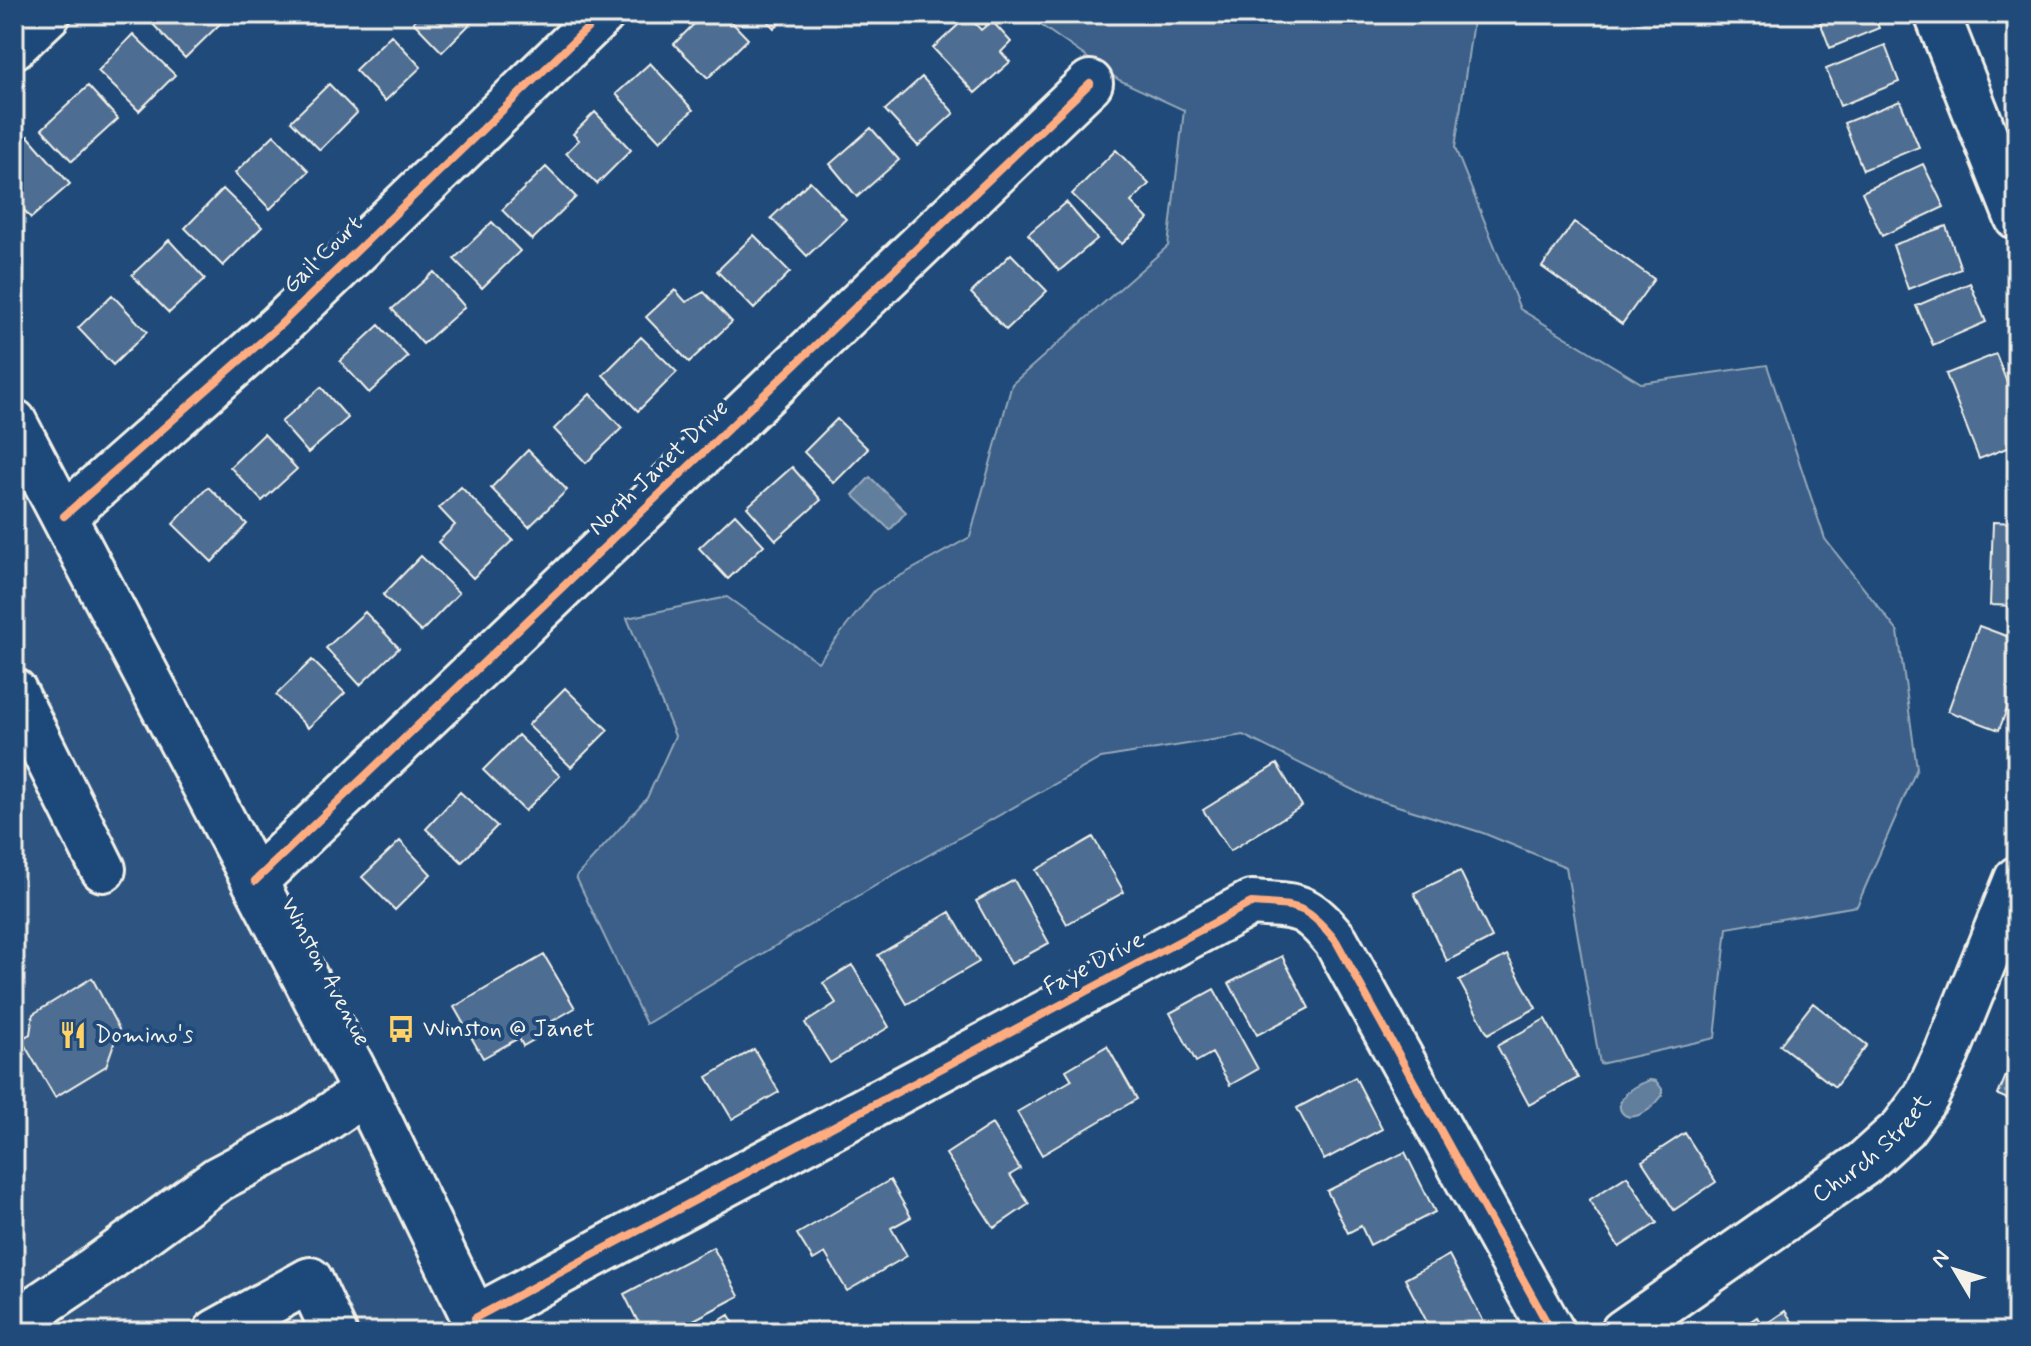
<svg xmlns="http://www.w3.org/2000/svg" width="2031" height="1346" font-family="Mynerve,sans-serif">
  <rect width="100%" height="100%" fill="#1f4a7a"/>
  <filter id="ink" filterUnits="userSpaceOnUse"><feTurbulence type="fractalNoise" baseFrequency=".0125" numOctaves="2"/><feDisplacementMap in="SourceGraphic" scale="16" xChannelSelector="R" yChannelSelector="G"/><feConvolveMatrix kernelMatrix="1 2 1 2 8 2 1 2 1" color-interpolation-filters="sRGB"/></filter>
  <g filter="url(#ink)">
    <path fill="#2d5581" d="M14,422L481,1332H14Z"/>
    <path fill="#3a5f88" stroke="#97a8b8" stroke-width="2" d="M1025,14H1474L1455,148L1520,309L1641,383L1767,365L1825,539L1898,632L1917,768L1857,906L1727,928L1715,1038L1600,1064L1566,867L1483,833L1363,795L1243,735L1101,758L888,878L646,1024L576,877L647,798L675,736L627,618L727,597L818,662L875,590L970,537L1012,384L1168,246L1184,110L1119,80Z"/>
    <path fill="#627e9d" stroke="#9cacbb" stroke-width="2" d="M870,477L906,512L890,530L853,495Z
      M1650,1080L1656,1081L1662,1089V1096C1627,1142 1594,1099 1650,1080Z"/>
    <path fill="#4d6e92" stroke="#f4f1e8" stroke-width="2" d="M153,14H227L229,15L185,58L148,19Z
      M421,14H480L442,52L413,22Z
      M704,14H724L748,39L708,78L674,44Z
      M761,14H789L774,28Z
      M1817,14H1873L1879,28L1830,48Z
      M2007,14H2017V44Z
      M968,16L981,30L992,21L1011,42L1001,52L1010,62L975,93L933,48Z
      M133,34L175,75L139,111L98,71Z
      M391,35L421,67L385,101L355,70Z
      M1885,45L1899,82L1840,106L1826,69Z
      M650,63L693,110L660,141L616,94Z
      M922,77L954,113L918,146L885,110Z
      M329,84L357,113L320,150L291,121Z
      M88,86L118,119L72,161L42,129Z
      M1900,101L1919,147L1863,170L1844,123Z
      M595,112L631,150L597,184L566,153L579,140L573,134Z
      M871,128L899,160L857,197L830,164Z
      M274,135L309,171L270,209L235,173Z
      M28,136L70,184L31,218L14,199V149Z
      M1116,150L1149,184L1131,202L1148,219L1122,244L1072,194Z
      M1923,164L1944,207L1882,236L1862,192Z
      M546,167L576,197L532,240L502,210Z
      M810,181L846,219L807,256L771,218Z
      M223,189L262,227L223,266L185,228Z
      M1066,202L1097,239L1059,271L1028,234Z
      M492,222L520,251L482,288L454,259Z
      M1574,222L1654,279L1622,324L1542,267Z
      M1946,226L1961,269L1908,289L1893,245Z
      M754,235L790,272L754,309L717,271Z
      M169,240L205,279L169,313L132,275Z
      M1011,254L1047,291L1006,330L971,293Z
      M434,272L465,307L423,344L392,309Z
      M1970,283L1986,322L1933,345L1916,306Z
      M675,290L686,302L704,292L732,322L689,362L646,317Z
      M112,295L147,332L113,365L78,328Z
      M379,325L408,357L369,393L340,361Z
      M641,337L677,372L638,411L603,375Z
      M1996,354L2017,409V444L1979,459L1946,374Z
      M321,387L348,418L308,453L281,422Z
      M590,394L622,428L586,463L554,429Z
      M837,419L868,449L834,483L804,452Z
      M264,434L297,469L262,501L230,467Z
      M528,450L567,490L529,527L491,488Z
      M792,467L821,500L776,540L747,507Z
      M208,487L247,524L212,562L173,524Z
      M461,487L513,540L473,578L438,542L455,525L439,508Z
      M735,514L764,545L728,579L699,548Z
      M1993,522L2017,523V606L1990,605Z
      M421,556L459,593L421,632L383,595Z
      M365,612L399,648L360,685L326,648Z
      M1979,626L2017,640V682L1999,730L1948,711Z
      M312,660L345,693L308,728L276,695Z
      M565,688L608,730L571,767L528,725Z
      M518,735L560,776L525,811L483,770Z
      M1277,764L1302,806L1230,851L1203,810Z
      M460,792L497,826L462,862L426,829Z
      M1093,837L1124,892L1067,924L1036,870Z
      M400,841L431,874L395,910L362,877Z
      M1460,871L1492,938L1447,961L1414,893Z
      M1014,880L1049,943L1011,964L976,901Z
      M950,912L979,962L907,1004L878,955Z
      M544,955L575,1008L539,1029L542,1035L523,1046L519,1038L483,1058L454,1007Z
      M1507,955L1536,1008L1488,1034L1459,981Z
      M1282,956L1309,1008L1257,1035L1229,983Z
      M852,965L889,1027L830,1063L805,1023L836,1003L823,983Z
      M92,978L119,1029L106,1066L55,1097L21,1039L30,1034L33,1014Z
      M1214,989L1258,1069L1230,1085L1212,1053L1196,1062L1170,1013Z
      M1813,1003L1867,1045L1835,1087L1780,1045Z
      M1545,1019L1578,1078L1529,1105L1497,1046Z
      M1107,1046L1137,1099L1042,1155L1017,1112L1072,1080L1066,1070Z
      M754,1049L779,1092L732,1119L707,1077Z
      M2017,1049V1103L1998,1095Z
      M1355,1077L1382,1129L1324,1160L1297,1108Z
      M992,1124L1020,1169L1010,1175L1029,1204L994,1228L946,1154Z
      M1685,1133L1716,1182L1674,1210L1642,1161Z
      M1405,1152L1435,1212L1370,1245L1361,1226L1348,1233L1327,1191Z
      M1627,1176L1657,1223L1619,1247L1589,1200Z
      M890,1180L911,1217L891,1228L907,1256L847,1291L825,1253L813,1260L797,1234Z
      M713,1247L739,1296L671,1332H643L624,1294Z
      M1449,1255L1489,1332H1432L1405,1279Z
      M1785,1311L1799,1332H1734L1757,1317L1763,1326Z
      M729,1315L739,1332H701Z"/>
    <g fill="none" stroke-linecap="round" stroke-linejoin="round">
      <g stroke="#f4f1e8" stroke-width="50">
        <g id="minor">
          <path d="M1937,14L2017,217"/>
          <path d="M14,46L48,14"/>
          <path d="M64,516L279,326L602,14"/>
          <path d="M14,691L103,869"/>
          <path d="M255,881L1090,83"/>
          <path d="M475,1318L1251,903C1298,906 1305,903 1336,941L1552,1332"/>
          <path d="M14,1323L96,1268L218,1179L305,1133L365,1092"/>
          <path d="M216,1332L310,1280L334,1332"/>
          <path id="s1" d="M1623,1332L1863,1164L1903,1128L1926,1097L1947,1053L2017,879"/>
        </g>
      </g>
      <g stroke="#f4f1e8" stroke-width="50">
        <path id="major" d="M14,422L365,1092L481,1332"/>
      </g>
      <use href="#minor" stroke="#1f4a7a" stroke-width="44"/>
      <use href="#major" stroke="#1f4a7a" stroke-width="44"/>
      <g stroke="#1f4a7a" stroke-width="13">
        <path id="cycleway" d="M64,516L279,326L602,14
          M255,881L1090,83
          M475,1318L1251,903C1298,906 1305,903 1336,941L1552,1332"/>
      </g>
      <use href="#cycleway" stroke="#ffac80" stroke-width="8"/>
    </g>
  </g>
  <defs>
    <g id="bus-bare" transform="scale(2.16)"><path d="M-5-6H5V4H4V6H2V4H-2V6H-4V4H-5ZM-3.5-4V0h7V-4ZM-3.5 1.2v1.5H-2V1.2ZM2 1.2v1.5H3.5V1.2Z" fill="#ffd166" stroke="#1f4a7a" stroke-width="2.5" paint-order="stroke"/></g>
    <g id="restaurant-bare" transform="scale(2.16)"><path d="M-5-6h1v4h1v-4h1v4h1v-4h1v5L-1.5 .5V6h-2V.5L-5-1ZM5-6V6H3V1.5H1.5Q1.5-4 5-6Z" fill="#ffd166" stroke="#1f4a7a" stroke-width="2.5" paint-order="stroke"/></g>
  </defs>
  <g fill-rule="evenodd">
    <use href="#bus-bare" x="401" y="1029"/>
    <use href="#restaurant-bare" x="73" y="1035"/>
  </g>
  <g text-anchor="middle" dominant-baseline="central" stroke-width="8" stroke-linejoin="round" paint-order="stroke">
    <g font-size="24" fill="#f4f1e8" stroke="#1f4a7a">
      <text transform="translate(323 255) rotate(-44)">Gail Court</text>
      <text transform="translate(659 468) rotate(-44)">North Janet Drive</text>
      <text transform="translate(1094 964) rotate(-28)">Faye Drive</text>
      <text transform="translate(325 972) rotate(62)">Winston Avenue</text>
      <text stroke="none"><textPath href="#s1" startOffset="310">Church Street</textPath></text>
    </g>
    <g font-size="24" fill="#f4f1e8" stroke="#1f4a7a" text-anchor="start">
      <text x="423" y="1029">Winston @ Janet</text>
      <text x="95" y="1035">Domino's</text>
    </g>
  </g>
  <rect width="2031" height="1346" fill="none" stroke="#1f4a7a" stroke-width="48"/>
  <rect x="24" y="24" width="1983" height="1298" fill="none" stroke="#f4f1e8" stroke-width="3" filter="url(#ink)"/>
  <g transform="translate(1955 1270) rotate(308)" stroke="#1f4a7a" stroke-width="6" paint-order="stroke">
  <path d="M0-6L14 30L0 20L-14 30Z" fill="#f4f1e8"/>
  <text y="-12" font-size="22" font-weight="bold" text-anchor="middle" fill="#f4f1e8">N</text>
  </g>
</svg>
